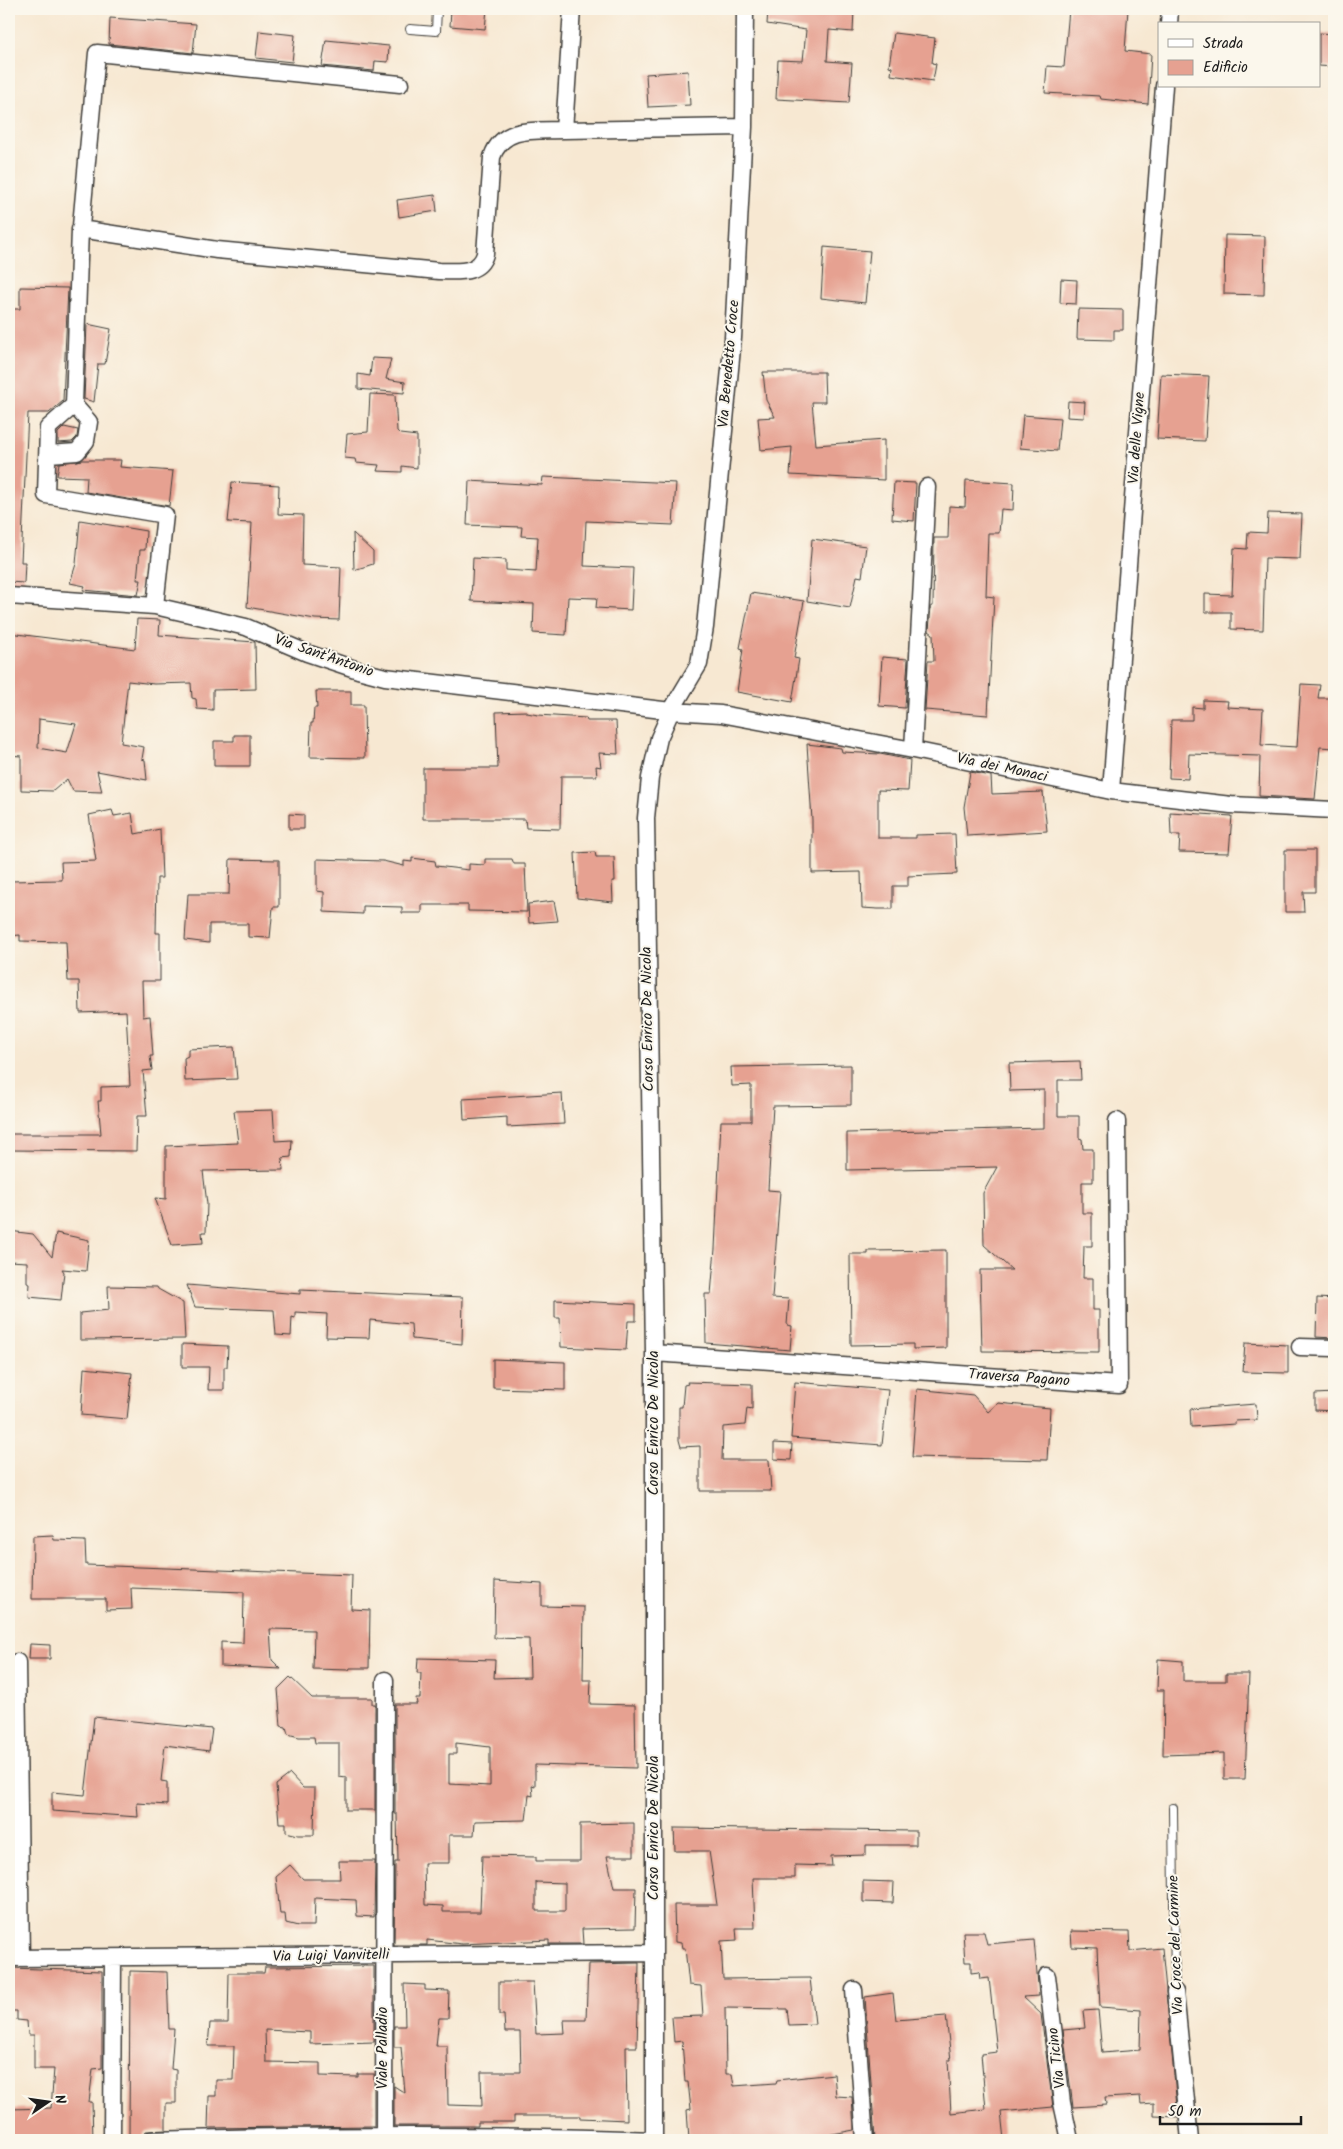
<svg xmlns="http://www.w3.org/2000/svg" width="1343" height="2149" font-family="Kalam,sans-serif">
  <rect width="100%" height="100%" fill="#fbf7ec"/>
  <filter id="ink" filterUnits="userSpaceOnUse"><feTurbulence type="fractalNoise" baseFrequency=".02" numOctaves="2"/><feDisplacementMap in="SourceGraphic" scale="10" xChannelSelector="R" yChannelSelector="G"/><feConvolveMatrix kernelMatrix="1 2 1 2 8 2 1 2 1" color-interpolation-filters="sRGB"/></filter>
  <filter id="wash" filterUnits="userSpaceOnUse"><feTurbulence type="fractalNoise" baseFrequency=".0096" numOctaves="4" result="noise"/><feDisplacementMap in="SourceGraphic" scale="20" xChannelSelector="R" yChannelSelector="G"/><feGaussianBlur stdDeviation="1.12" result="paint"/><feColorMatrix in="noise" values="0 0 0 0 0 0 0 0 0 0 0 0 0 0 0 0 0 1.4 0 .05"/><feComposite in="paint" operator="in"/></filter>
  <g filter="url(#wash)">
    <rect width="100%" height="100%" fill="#f7e8d2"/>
    <g id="blocks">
      <path fill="#e6a191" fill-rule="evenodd" d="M451,9H487L485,29L450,26Z
        M768,9H854L853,32L829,30L827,61L852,63L849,103L776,99L778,60L803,61L806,30L767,24Z
        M1069,9H1128L1125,51L1151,54L1148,104L1101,99L1100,96L1045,93L1047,66L1064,67Z
        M110,18L196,24L193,53L109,44Z
        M259,31L295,35L292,62L256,58Z
        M894,33L935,38L932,63L936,64L933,81L891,75L892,67L889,66Z
        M1319,33L1334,34V67L1319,66Z
        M326,40L389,46L388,62L375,61L374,71L322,66Z
        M688,71L690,105L648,107L646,74Z
        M435,195L437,211L399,217L397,200Z
        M1225,235L1265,236L1264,295L1224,294Z
        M824,247L870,251L865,303L821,298Z
        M1061,279L1077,280L1076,304L1060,303Z
        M20,287L68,288L63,401L49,413H28L21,562H25L24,583L9,582V347L11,309H20Z
        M1078,309L1123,310V330H1114V340L1077,339Z
        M87,324L111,329L105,364H98L94,402L84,399Z
        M372,358L391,359L386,379L405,382L404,393L358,389V374L370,376Z
        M763,372H824L825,402H812L816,445L884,440V480L790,475L792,447L761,450L758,418L775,417L766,400Z
        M1161,374L1209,376L1205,441L1157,439Z
        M370,394L395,395L397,431L400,434L417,436V468L402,466V472L377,471L379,465L356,463L355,459L345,458L347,434L368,432Z
        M1068,401L1085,402L1084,418L1067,417Z
        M1023,415L1060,418L1057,451L1020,448Z
        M64,427L78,430L77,437L72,442L58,443V433Z
        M83,460H121L120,467L173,471L169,506L86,492L87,477L57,476L59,463Z
        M543,477L676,483L673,525L586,521L584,566L633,568L631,610L596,608L597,598L568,597L566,635L533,633L534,604L471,601L473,558L506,560V570L536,572L538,537L521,536L522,527L467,525L469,481L542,485Z
        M966,480L1014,483L1013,510L1001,509L999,533H988L986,596L994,597L988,715L925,710L928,661H934L933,634L929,631L931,606H933L934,538H948L949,506L965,507Z
        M232,482L279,485L278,514L303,515L302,565L341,567L339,620L315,619L247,607L252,523L228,522Z
        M894,482L916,483L914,521L892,519Z
        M1268,513L1302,514L1300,559L1265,558L1263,630L1231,629V612H1205V594L1232,595L1234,548L1247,549L1248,532L1267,533Z
        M80,520L146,531L145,550H140L137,580H141L138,595L83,590L85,586L70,583L76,564Z
        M353,533L373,552V564L354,570Z
        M812,539L866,546L862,577L857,576L850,608L807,601Z
        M751,593L804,601L794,658L799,659L792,702L737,692L743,649L740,648Z
        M137,619L160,620L159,635L255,642L256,689L213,690V710L197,709L196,699L192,698L191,683L154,684L128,681L121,743L144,747L142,759L145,760L147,780L97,771L102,792L73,791L67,779L53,791L21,790V756L9,755V633L135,649ZM39,719L76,724L67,753L38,748Z
        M882,657L908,659L905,708L879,706Z
        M1301,684L1320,685L1318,698H1334V748L1320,747L1315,799L1259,796L1260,756L1189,754L1188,779L1169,778L1171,720H1192V707L1203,708V700L1228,701L1227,707L1263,709L1261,745L1297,747Z
        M316,691H351V705H364L365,758L310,757L311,723H313L314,708H317Z
        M527,711V713L538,715L586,718L587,721H616L618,754L599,753L601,767L596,766L597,776H561L560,829L526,828L525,819H423V768H498L496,712Z
        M234,735H250V766H214V741H234Z
        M807,744L841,748L842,752L880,754L910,760L908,791L878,790V838H916V835L955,834L957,874L908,876V886H893V909H878L862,908L861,872L812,873V820Z
        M970,772L991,776L992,794L1043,792L1047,831L967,836L964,807Z
        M112,810L114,816L132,813L135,834L160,829L162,878H157L156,933H160V981H142L143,1017L150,1016L153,1056H150L152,1070L143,1071L147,1116H137L136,1151L9,1150V1134H101L98,1101H101V1087L130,1086L126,1011L80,1013L79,981H68L66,942L20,941V935L9,936V881L62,880L61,862L96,861L89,815Z
        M1170,812L1232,816L1229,853L1179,852L1180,835H1171Z
        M289,814L304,815V829H289Z
        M1285,850H1315V892H1303L1304,912H1285Z
        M595,852L596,857H614L615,881H612L613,902L577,898L575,853Z
        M412,858L435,861L436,866L469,870V864L485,865V859H512L514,864H525L527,912L468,911V905H422V913H402V907L363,906V914L324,912V892L317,891V859L383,861L404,866V861L412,862Z
        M230,859L279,860V907H273L270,938L248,937V924H209V943L185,940L188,894H229Z
        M554,901L558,921L529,923L528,904Z
        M234,1047L237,1079L185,1081L184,1058L188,1056V1049Z
        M1080,1061L1081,1080H1058V1116H1079V1138L1082,1139L1083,1149H1093V1182H1082V1213H1092V1246H1084L1083,1278H1093V1310H1099V1352L982,1351L980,1270H1012L984,1245L983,1193L997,1167L847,1170V1133L1044,1128V1090L1010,1091L1009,1063Z
        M851,1065V1105L773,1106L768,1190L780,1191L772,1298L789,1299L787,1325L792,1326L790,1350L706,1343L705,1294H711L715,1249L721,1121H751V1085L732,1086L731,1067Z
        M562,1093L564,1124L507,1127V1117L464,1120L463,1099Z
        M273,1110L275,1141L292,1140L291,1157L282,1158L283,1170L203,1171L207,1204L206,1232H202L203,1243L172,1245L155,1198L166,1199V1146L238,1143L234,1111Z
        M9,1231L33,1234L52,1257L56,1233L89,1240L86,1271L62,1269L64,1272L61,1300L29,1297L30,1284L27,1283V1262L9,1261Z
        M946,1250V1348L913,1349V1344L851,1345L850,1254H868V1251Z
        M187,1285L300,1294V1290L463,1297L462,1344L412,1339L411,1324L370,1320L369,1338L326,1337L327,1314L295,1312V1318L292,1317L291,1336L276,1335L274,1310L195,1307Z
        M108,1286L157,1287L158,1289L183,1303L185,1339L80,1340V1313L109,1310Z
        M1317,1298L1334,1299V1338L1316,1337Z
        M555,1300L636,1304V1321H628L626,1350L561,1347L560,1318H555Z
        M1245,1343L1288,1345V1373L1243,1372Z
        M182,1344L228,1346L227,1367H224V1390H208L209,1367H182Z
        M493,1359L565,1362V1390L493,1388Z
        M84,1368L132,1373L127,1419L81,1415Z
        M687,1382L752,1384V1409L747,1408L745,1425L723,1427L722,1460H769L771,1491H700V1446L681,1447L679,1440V1407H682L684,1385L688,1384Z
        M795,1382L888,1390L882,1445L791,1438Z
        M917,1389L973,1395L988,1412L998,1403L1050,1408L1047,1460L912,1457Z
        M1334,1393V1411L1315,1410V1394Z
        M1256,1404L1257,1420L1235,1421V1424L1191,1427L1190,1409Z
        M774,1443L792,1444L791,1460L774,1459Z
        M53,1535L54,1540L85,1541L86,1565L352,1575L351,1609L370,1610L369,1668H350L349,1670L313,1669L314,1630L270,1629L272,1660L281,1669L221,1666V1642L243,1643L244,1592L131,1588L132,1609L106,1610V1599H32L33,1536Z
        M495,1581L542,1584V1606L584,1607L583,1680H591L590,1704L635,1705L636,1768L535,1765V1786L532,1785L533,1796L529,1795L526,1820L475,1821L474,1835H449V1863H424L425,1905L443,1906V1912H480L482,1856L536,1857V1861H580V1824L634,1823V1856H607L614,1888H636L635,1928L582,1929L583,1944H549V1940L462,1944L427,1940V1945H394L395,1862H398L397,1814H395V1704H417L416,1698H420L421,1673H417L418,1658L495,1660L494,1678L530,1677L529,1639L494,1638ZM456,1743L490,1747V1786L449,1784V1754H456ZM536,1882L565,1883V1911H536Z
        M30,1644L50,1645V1659H29Z
        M1158,1659L1183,1661V1681H1226V1674H1249L1245,1779H1224V1753L1163,1755L1164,1690H1157Z
        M290,1677L312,1698H372V1704H375V1810H346V1778L339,1777V1743H315L314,1737H299L288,1734L286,1727L281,1726L278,1689Z
        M94,1717L212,1729L209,1751L165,1745L161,1781L167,1782V1805L137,1803L138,1817L52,1811V1792L85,1795Z
        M290,1774L303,1788H315L314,1835H298L286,1832V1823H279L276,1785Z
        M674,1828L916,1831V1845H866V1855L831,1856L832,1866L795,1865V1878H753L755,1928H736L737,1940L721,1941L723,1979L810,1978L815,2024L789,2025L787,2009L725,2008L726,2074H732L734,2086L776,2083L777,2080L834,2074L836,2096L852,2097L854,2130L822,2136L823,2140H689L687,2110L691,2109L688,2082H685L682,2041L674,2042L672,2017L703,2016L701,1986L689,1985L685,1948H682L681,1943L675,1942L674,1905H717L709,1851H675Z
        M339,1861H375L374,1917L357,1916L356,1900L315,1898L314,1926H298L286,1923L285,1914H280L276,1877L290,1865L303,1879H340Z
        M863,1881L894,1882L893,1903L863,1902Z
        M1071,1931L1129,1932L1130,1951L1162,1948L1178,2117L1154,2116V2103L1141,2104L1140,2096L1105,2098L1106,2105L1073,2107L1063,2030L1085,2028L1083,2011L1098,2010L1102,2053L1140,2050L1141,2010L1100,2007L1097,1948L1072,1947Z
        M963,1932H984L987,1944L1034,1940L1039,1996L1023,1997L1041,2014L1053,2107L1001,2112L1004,2140H875L865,1997L893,1993L896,2020L946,2016L951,2060H948L951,2113L986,2109L981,2054L997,2052L989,1978L980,1979L979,1972L971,1973V1962H965Z
        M639,1963L637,2047H626L627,2120L580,2118V2116H514V2122H478V2126H394V2086L405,2093L401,2047H394V2026H405L404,1984L425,1985V1990L449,1991L448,2018H439L436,2046H447L448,2105L482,2106L481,2072H521L520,2032H505L504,2015H499V1982H533L536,2034L565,2033L564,2020H586L588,1964Z
        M374,1966V2042L310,2044V2032L265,2030L266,2062L320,2063V2076L358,2077V2074H374V2126L208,2128L209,2096H216V2080H233L234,2046H208L210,2023H228L229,1973H264L265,1967Z
        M9,1968L102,1971V2068L93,2069L89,2102H92L93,2140H9V2109L51,2108L54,2069H34V2035H28L27,2021L17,2020V2011H9Z
        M130,1971L167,1972L169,2029H174L171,2069L176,2070V2103H166V2130L146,2131L142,2137H129Z"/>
    </g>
  </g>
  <g filter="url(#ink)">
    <use href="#blocks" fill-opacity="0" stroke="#3d3b37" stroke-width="1"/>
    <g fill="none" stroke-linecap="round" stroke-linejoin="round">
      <g stroke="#3d3b37" stroke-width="10">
        <path id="lane" d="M410,29L436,31L437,9
          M1173,1808L1175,1992"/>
      </g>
      <g stroke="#3d3b37" stroke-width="19">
        <path id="street" d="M1169,24L1170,9
          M564,130L744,127
          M81,226L97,53L400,84
          M74,405L48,428L46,495L165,515L155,606
          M49,454L77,452L86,441L89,422L74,405L80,229L217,250L439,271C457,271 479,275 485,254L492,157C503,125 536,131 564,130L572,9
          M9,596L155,606L246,627L307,653L358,670L385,677L671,711L721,714L913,750L1111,791L1231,805L1334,810
          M913,750L927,487
          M1111,791L1164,86
          M1300,1347L1334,1348
          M654,1353L1119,1385L1117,1121
          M17,1662L21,1958
          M9,1958L654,1953
          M1047,1976L1062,2103L1070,2140
          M854,1990L865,2140
          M1175,1992L1190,2140
          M112,2140L113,1958
          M151,2140C318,2135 486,2134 654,2140
          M384,2140L385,1680
          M654,2140V1353L646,818L650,778L659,738L671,711L699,664L705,627L733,338L744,127L745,9"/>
      </g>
      <use href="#lane" stroke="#fff" stroke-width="8"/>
      <use href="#street" stroke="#fff" stroke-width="16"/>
    </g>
  </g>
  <g text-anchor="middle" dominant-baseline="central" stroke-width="4" stroke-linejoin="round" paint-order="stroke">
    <g font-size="15" fill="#1c1c1c" stroke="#fbf7ec">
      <text transform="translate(729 364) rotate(-85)">Via Benedetto Croce</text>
      <text transform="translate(1137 438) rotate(-86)">Via delle Vigne</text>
      <text transform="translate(324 656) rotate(19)">Via Sant'Antonio</text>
      <text transform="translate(1002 768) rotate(12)">Via dei Monaci</text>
      <text transform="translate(648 1019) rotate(-91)">Corso Enrico De Nicola</text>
      <text transform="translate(1019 1378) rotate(4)">Traversa Pagano</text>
      <text transform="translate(654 1423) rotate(-90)">Corso Enrico De Nicola</text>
      <text transform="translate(654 1828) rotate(-90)">Corso Enrico De Nicola</text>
      <text transform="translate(1176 1945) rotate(-92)">Via Croce del Carmine</text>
      <text transform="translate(331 1956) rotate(-1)">Via Luigi Vanvitelli</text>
      <text transform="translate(383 2048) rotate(-90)">Viale Palladio</text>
      <text transform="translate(1057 2058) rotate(-97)">Via Ticino</text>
    </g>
  </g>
  <rect width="1343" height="2149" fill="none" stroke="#fbf7ec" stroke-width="30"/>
  <rect x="1158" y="22" width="162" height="65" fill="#fbf7ec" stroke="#a29f99"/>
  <rect x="1168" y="39" width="25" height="8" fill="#ffffff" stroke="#a29f99"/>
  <text x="1203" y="48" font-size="15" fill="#1c1c1c">Strada</text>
  <rect x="1168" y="60" width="25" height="15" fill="#e6a191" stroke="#a29f99"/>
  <text x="1203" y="72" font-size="15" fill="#1c1c1c">Edificio</text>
  <g transform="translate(48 2102) rotate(77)" stroke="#fbf7ec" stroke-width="4" paint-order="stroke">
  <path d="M0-4L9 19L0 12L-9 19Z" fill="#1c1c1c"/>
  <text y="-8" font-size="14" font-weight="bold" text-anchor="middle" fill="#1c1c1c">N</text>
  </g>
  <path d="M1160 2116v8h141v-8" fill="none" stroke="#1c1c1c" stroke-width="2.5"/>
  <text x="1168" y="2116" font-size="15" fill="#1c1c1c" stroke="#fbf7ec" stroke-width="4" paint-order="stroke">50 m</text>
</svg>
